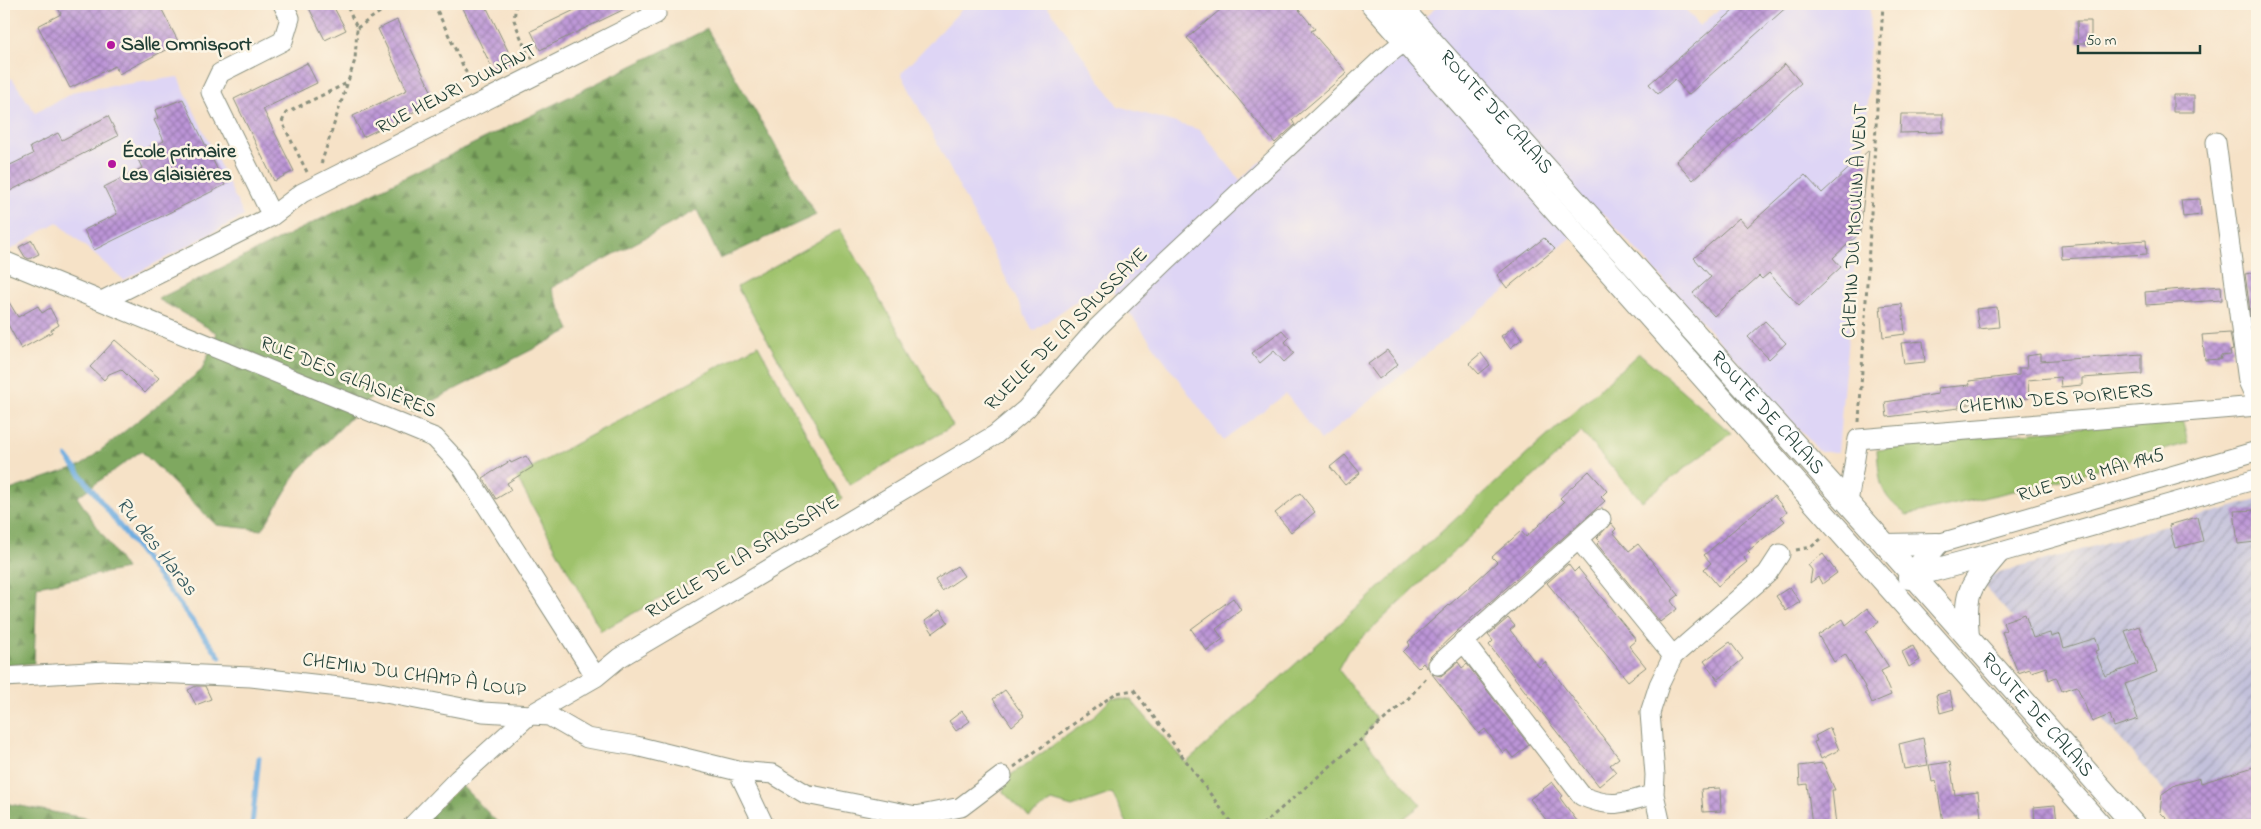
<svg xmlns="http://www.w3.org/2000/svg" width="2261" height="829" font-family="'Indie Flower',sans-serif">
  <defs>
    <pattern id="industrial-furrows" width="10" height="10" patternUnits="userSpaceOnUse" patternTransform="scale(1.25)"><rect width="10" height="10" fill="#c3c1db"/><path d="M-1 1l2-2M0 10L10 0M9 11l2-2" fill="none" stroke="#9e9eb2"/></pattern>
    <pattern id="forest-firs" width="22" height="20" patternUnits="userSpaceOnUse" patternTransform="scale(1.25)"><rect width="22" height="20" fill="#7fa860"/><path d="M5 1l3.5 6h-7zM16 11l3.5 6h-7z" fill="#678a50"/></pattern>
    <pattern id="building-cross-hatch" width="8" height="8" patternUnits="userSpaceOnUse" patternTransform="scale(1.25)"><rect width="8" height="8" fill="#bc94d7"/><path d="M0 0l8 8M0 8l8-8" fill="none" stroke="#987aaf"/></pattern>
  </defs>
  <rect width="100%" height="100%" fill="#fcf5e5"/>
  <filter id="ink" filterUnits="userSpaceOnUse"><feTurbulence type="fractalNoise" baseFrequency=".02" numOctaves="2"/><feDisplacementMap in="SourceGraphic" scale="10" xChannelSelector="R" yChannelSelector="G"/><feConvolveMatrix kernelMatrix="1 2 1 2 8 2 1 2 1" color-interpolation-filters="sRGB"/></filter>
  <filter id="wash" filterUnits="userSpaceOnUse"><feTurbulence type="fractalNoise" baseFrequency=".0096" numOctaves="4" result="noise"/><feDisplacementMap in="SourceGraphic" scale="20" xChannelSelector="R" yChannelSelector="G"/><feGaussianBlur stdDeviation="1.12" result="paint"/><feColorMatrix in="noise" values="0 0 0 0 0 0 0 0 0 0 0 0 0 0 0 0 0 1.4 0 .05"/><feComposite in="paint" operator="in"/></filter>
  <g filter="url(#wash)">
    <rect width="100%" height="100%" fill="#f6e2c7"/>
    <path fill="#ded5f5" d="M967,4H1046L1118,106L1200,130L1240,180L1440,4H1681L1700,26L1725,4H1870L1868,106L1838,452H1820L1602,212L1321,440L1286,394L1223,440L1106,281L1033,331L901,73Z
      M178,77L244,216L124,280L57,222L10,250L4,248V83L12,78L35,113L76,91Z"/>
    <path fill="url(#industrial-furrows)" d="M2257,500V825H2193L2129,749L1978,579Z"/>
    <path fill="#9fc26c" stroke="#5f8050" d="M840,229L953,426L850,485L737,287Z
      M758,345L842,499L601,631L516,476Z
      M1639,353L1731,433L1642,501L1581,432L1348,651L1338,669L1376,718L1363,738L1421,805L1395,825H1128L1112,793L1072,807L1052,801L1029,817L1003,792L1005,779L1092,718L1112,698L1131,700L1186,763Z
      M2182,418L2188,443L2054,482L1907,515C1878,494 1880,483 1877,450L1970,438Z"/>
    <path fill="url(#forest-firs)" stroke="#4f724a" d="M707,29L816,215L720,259L697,210L551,288L570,330L413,411L374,394L298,471L262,530L216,525L141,451L77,497L126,569L37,586L34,663L4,666V492L82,465L202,370L217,333L158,299Z
      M461,785L500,825H421Z
      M4,803L90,819L92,825H4Z"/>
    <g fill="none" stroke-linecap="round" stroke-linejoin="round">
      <path stroke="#6eade1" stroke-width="5" d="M67,457L220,657
        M252,825L259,758"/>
    </g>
    <g id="blocks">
      <path fill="url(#building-cross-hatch)" d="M56,4H159L179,43L119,74L115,66L70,88L38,26L61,14Z
        M307,4H332L346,30L325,40Z
        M461,4H485L514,63L494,72Z
        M587,4H635L540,50L531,31Z
        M1227,4H1294L1315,29L1311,31L1347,73L1292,120L1295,125L1275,143L1187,38Z
        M1741,4H1790L1688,95L1675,79L1658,94L1649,84Z
        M397,20L436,101L363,137L353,116L407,90L378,29Z
        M2077,21H2091V43H2078Z
        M307,63L317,83L263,109L294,171L274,181L234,99Z
        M1785,64L1801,83L1693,180L1676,161Z
        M2173,95H2194V112H2173Z
        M183,99L225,185L94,250L84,230L117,214L104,187L142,168L136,155L164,141L154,120L158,118L155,110Z
        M1901,114H1943V132L1900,133Z
        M108,116L118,136L4,194V168L33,154L30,147L58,133L62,140Z
        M1869,150L1860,233L1833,258L1841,267L1799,306L1769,273L1762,279L1759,276L1714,316L1693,293L1711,277L1694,258L1739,218L1747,227L1805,175L1822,193Z
        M2200,199L2201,215L2183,217L2181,200Z
        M1544,238L1555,249L1507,288L1497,275Z
        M32,240L39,254L29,259L25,257L19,247Z
        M2146,240L2147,254L2062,259L2061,246Z
        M2257,272V324L2252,325L2245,274Z
        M2221,286L2222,300L2146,305L2145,292Z
        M4,294L18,317L38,306L42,313L50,308L59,325L51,330L52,332L21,349L4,317Z
        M1902,304L1905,334L1883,337L1880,306Z
        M1997,307L1999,327L1979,329L1976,309Z
        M1765,321L1786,343L1769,359L1748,337Z
        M1513,327L1522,339L1510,348L1501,336Z
        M1282,330L1289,338L1285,342L1294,353L1284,362L1274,351L1260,363L1252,353Z
        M2230,333L2233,350L2230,351L2231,355L2220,356L2221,359L2205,360L2202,335Z
        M115,340L159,378L145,393L121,369L109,374L104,380L90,367Z
        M1923,341L1925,362L1904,364L1901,343Z
        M1387,350L1398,364L1379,379L1368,364Z
        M1481,353L1490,365L1479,374L1469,363Z
        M2040,354V361L2142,354V374L2082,378V385L2061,387L2060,377L2028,380L2029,398L1959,405V408L1887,417L1885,402L1938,394L1937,388L1970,385L1969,381L2019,375V368H2027L2026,356Z
        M1345,455L1360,473L1345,485L1330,467Z
        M526,456L533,467L507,483L511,490L496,499L483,478L510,461L511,463Z
        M1589,471L1607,491L1601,497L1605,501L1456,632L1430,657L1427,662V668L1423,663L1418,668L1403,652L1410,645L1408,642L1497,562L1492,557L1521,531L1526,537L1564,502L1560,498Z
        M1300,493L1315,512L1291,532L1275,513Z
        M1774,496L1787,512L1781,517L1785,521L1748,551L1750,553L1744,558L1747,562L1718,586L1704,569L1711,563L1704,555Z
        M2257,510V533H2254L2255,542L2238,544L2234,511Z
        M2197,517L2203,541L2175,548L2169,525Z
        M1611,523L1616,529L1613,532L1629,551L1638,544L1679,595L1671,601L1677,609L1660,622L1597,544L1600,541L1597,538Z
        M1823,554L1837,573L1822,584L1818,577L1810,583L1812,570L1808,565Z
        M1568,564L1574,572L1578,568L1636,640L1629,646L1646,667L1628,681L1547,583Z
        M957,566L964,576L942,591L935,580Z
        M1790,587L1800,602L1786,611L1776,596Z
        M1233,598L1241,610L1216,629L1223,639L1207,651L1191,629Z
        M1867,608L1879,622L1866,632L1889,667L1881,671L1891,695L1872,703L1864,685L1845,654L1834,662L1818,635L1843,619L1846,625Z
        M940,610L948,622L933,633L925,621Z
        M2025,614L2033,638L2050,633L2051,637L2060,634L2064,648L2096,638L2099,650L2095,651L2105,676L2138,664L2125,631L2139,626L2157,672L2125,684L2138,719L2114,727L2110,715L2092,722L2077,686L2062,691L2056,677L2049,680L2046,667L2031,672L2030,669L2018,673L2002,632L2006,630L2003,623L2005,621Z
        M1508,618L1515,626L1510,630L1539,667L1545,662L1619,758L1610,765L1616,772L1599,786L1489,645L1493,641L1488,635Z
        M1730,642L1743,659L1718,680L1704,661Z
        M1913,646L1920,660L1909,667L1902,652Z
        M1458,662L1462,668L1467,664L1529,745L1513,758L1507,750L1503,753L1485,729L1479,734L1432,674L1441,676Z
        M196,686H205L211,699L196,705L188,690Z
        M1005,690L1024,716L1012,726L993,699Z
        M1950,691L1954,709L1940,713L1936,695Z
        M962,711L970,721L956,731L949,721Z
        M1830,728L1839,750L1821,759L1814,742L1817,741L1815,736Z
        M1923,738L1928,765L1904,769L1899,744Z
        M1950,762L1955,795L1978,792L1981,817L1943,822L1936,781L1932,782L1929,765Z
        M1823,763L1835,790H1832L1836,825H1812L1807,784L1800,785L1799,766Z
        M2257,766V825H2173L2160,812L2162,794L2175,785L2200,778L2201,783Z
        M1552,782L1563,796L1560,798L1580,825H1550L1530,799Z
        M1720,788L1721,811L1703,812L1701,789Z
        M2055,805L2057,821L2035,823L2034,807Z"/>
    </g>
  </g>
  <g filter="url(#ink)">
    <use href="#blocks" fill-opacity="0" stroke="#8a907e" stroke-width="1"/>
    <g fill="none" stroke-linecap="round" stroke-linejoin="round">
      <g stroke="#8a907e" stroke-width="21">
        <path id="minor" d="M2216,142L2248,381L2257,401
          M272,216L211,92L220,73L283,41L290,18L283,4
          M4,261L435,438L462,467L596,677
          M102,301L272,216L302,193L656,14L650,4
          M1848,503L1858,439L2257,406
          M1579,540L1673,656
          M1937,544L2257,451
          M1998,553L2257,479
          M1463,641L1582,796C1611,809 1625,803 1654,794
          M1438,665L1601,519
          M4,677L105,671L251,677L375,691L483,712L549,716L587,738L636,746L738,771L773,774L806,794L916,816L961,807L1002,776
          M738,771L764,825
          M413,825L458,779L528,716L596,677L619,658L995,435L1026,409L1097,328L1166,261L1382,59L1405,41
          M1661,825L1654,794L1655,775L1650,713L1659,685L1673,656L1767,574L1780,554"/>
      </g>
      <g stroke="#8a907e" stroke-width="24">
        <g id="major">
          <path d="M1372,4L2100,825"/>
          <path id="s1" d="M1398,4L1886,545L2134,825"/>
          <path d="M1886,545L1937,544"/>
          <path d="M1912,576L1998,553"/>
          <path d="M1909,578L1937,544"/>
          <path d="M1968,637C1964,590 1969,588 1998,553"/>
        </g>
      </g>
      <path stroke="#8a907e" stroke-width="3" stroke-dasharray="4 4" stroke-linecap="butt" d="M434,4L474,89
        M516,4L514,20L527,53L533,59
        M357,28L380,12L384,4
        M321,164L355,60L357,28L346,4
        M307,172L282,122L286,113L347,83
        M1859,422L1883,4
        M1796,550L1811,547L1821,539
        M1014,767L1116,693L1134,690L1233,825
        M1262,825L1407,700L1427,677"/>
      <use href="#minor" stroke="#fff" stroke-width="19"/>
      <use href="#major" stroke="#fff" stroke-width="22"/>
    </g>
  </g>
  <g fill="#b5179e" stroke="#fcf5e5" stroke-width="2">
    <circle cx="111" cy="45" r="5"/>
    <circle cx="112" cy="164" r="5"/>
  </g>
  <g text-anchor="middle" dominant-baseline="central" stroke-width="5" stroke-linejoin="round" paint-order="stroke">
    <g font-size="20" font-weight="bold" fill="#1f3d34" stroke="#fcf5e5" text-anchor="start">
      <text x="121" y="45">Salle Omnisport</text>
      <text x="122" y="152">École primaire<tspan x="122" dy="23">Les Glaisières</tspan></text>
    </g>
    <g font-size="20" fill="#1f3d34" stroke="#fcf5e5">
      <text transform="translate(457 90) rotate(-27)">RUE HENRI DUNANT</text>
      <text stroke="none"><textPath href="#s1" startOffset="146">ROUTE DE CALAIS</textPath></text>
      <text transform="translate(1856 221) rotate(-87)">CHEMIN DU MOULIN À VENT</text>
      <text transform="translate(1067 330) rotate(-45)">RUELLE DE LA SAUSSAYE</text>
      <text transform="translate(348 378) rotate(22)">RUE DES GLAISIÈRES</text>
      <text transform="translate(2056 400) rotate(-5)">CHEMIN DES POIRIERS</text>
      <text stroke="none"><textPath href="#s1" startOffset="551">ROUTE DE CALAIS</textPath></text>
      <text transform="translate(2091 476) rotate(-16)">RUE DU 8 MAI 1945</text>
      <text transform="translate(743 558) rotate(-31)">RUELLE DE LA SAUSSAYE</text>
      <text transform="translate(414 676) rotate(8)">CHEMIN DU CHAMP À LOUP</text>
      <text stroke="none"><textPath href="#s1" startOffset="956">ROUTE DE CALAIS</textPath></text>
    </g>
    <g font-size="21" font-style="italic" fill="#33595f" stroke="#fcf5e5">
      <text transform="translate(156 547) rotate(52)">Ru des Haras</text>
    </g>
  </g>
  <rect width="2261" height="829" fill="none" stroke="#fcf5e5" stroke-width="20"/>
  <path d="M2078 45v8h122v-8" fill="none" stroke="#1f3d34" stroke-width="2.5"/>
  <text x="2086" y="45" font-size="15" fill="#1f3d34" stroke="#fcf5e5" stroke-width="4" paint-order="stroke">50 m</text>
</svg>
